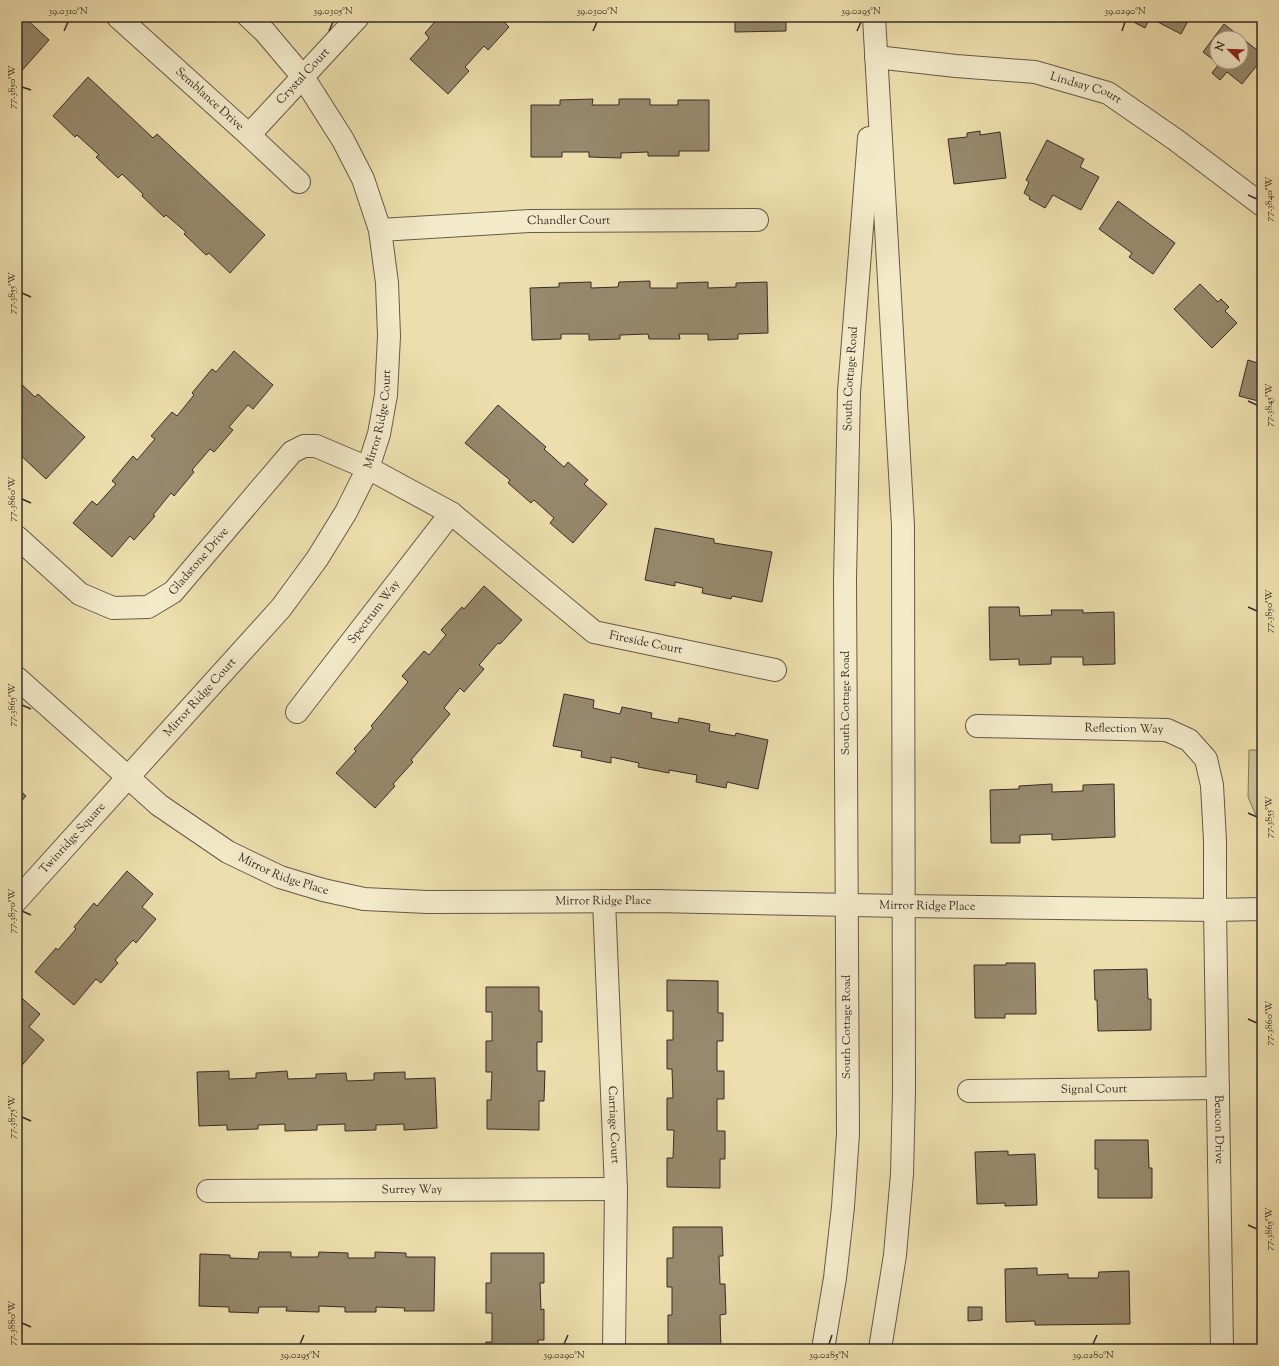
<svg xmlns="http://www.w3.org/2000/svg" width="1279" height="1366" font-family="'Sorts Mill Goudy',serif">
  <rect width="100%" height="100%" fill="#eddfad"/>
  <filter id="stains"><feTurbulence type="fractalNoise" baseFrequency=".005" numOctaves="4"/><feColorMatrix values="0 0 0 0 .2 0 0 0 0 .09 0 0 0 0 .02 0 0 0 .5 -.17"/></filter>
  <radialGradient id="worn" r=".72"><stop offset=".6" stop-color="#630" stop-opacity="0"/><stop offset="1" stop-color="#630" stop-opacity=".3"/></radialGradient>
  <path fill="#cec196" stroke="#84765e" d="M1249,750H1262V829L1248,797Z"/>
  <path fill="#97896d" stroke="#392c27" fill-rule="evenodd" d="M17,17H24L49,40L17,76Z
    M439,17H510L505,23L509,27L488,50L484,46L465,67L469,71L448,94L410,59L429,38L425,33Z
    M735,17H786V31L735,32Z
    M1124,17H1190L1181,34L1150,18L1145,28Z
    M1224,24L1262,54V59L1242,84L1227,72L1220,80L1212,73L1219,64L1203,52ZM1217,38H1241V62H1217Z
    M88,77L153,138L157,134L265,235L230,273L209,253L206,255L184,234L186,232L166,215L164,217L142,196L143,194L122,174L118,178L96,157L99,155L77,135L75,137L53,116Z
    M593,99L592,105H619V99H650V105H678V100H709V151H679V156H648V152L621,153V158L589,157V152H562V157H531V105H560V100Z
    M980,131V135L1000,132L1006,178L954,184L948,139L967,137V133Z
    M1047,140L1084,159L1080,167L1099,177L1081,210L1053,195L1045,208L1029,199L1030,197L1024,193L1029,182L1026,180Z
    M1118,201L1175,243L1153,274L1129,257L1132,253L1099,229Z
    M650,281V288H677V283L708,282V288L736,287V283L767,282L768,333L738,334V339L708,340V334H679L680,339H649L648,334L620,335V339L589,340V334H561V339L532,340L530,288L559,287V283L591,282V288L618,287L619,282Z
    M1200,284L1218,302L1221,299L1229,307L1225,311L1237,323L1212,348L1174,309Z
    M234,351L273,385L253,409L248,405L229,427L233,430L214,452L210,449L192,470L194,472L174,496L171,493L153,515L155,516L134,540L130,536L112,557L73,523L92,501L97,505L116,484L112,481L133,456L137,460L155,439L151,436L172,412L177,416L194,395L192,393L212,369L216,372Z
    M1248,360L1261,364L1262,362V402L1239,396Z
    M17,380L35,397L38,394L85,437L46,479L17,452Z
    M498,405L546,447L544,449L564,467L568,462L588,480L584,484L607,504L573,543L550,523L554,518L534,500L531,503L508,483L510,480L465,443Z
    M655,528L714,539V543L772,552L762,602L732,596L731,599L702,593L703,588L675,582V586L645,580Z
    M484,586L522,620L500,644L498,643L479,665L484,669L464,692L460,688L444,708L450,714L411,760L413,762L393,784L395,786L375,808L336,773L356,751L354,749L373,728L371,726L408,682L402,676L424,651L429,655L446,635L441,630L462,607L464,609Z
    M989,607H1019L1020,616L1052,615L1051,610H1083V613L1114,612L1115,664L1083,665V657H1051V664L1019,665V659L990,660Z
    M564,694L594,700L593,708L620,714L622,707L652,713L651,718L678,723L679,718L710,724L709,731L735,736L736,733L768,740L758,789L727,782L726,788L696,782L697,775L669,770V773L638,767L639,763L611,757V763L581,757L582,751L553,746Z
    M1052,784V792L1083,791V785L1114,784L1115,837L1052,840V834L1020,835V843H991L990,790L1019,789V786Z
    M17,788L26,796L17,806Z
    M127,871L153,894L142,907L156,919L136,943L133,940L115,960L118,963L101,983L96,979L74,1005L35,972L56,948L58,950L76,929L74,927L94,903L97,906Z
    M1006,963H1035L1036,1014H1005V1018H975L974,965H1006Z
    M1147,969L1148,999H1151V1030L1098,1031L1097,1000H1095L1094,970Z
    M667,980L718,981V1013H723V1041H717V1071H724V1099H717V1131H725V1159H720V1188L667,1187V1158H673L674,1130H667V1098H673L672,1069H667V1040H673V1011H667Z
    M486,987H539V1011H542V1042H537V1071H545L544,1101H539V1130L487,1129V1100H491L492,1072H486V1041H492V1012H486Z
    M17,994L40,1014L29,1027L44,1040L17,1071Z
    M229,1071V1079L256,1078V1073L287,1071L288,1079L316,1078V1074L346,1073L347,1081L374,1080V1073L405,1072V1079L435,1078L437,1128L404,1130V1124L376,1125V1130L345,1131V1124L317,1125V1130L285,1131V1124L258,1125V1129L227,1130V1125L199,1126L197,1072Z
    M1095,1140H1148L1149,1168H1152V1198H1098V1169H1095Z
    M1008,1151V1155L1035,1154L1037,1205L1005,1206V1203L977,1204L975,1152Z
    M673,1227H722L723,1256H719L720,1284H725L726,1314L720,1315L721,1349H675V1345H668V1315H672V1287H667V1258H673Z
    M259,1252H291V1257H318L319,1252L348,1253V1258H375V1252L406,1253V1257H435L434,1311H404L405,1308L376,1307V1312H345V1307L319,1306V1312L286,1311L287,1307H259L258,1313L229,1312V1307L199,1306L200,1254L230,1255V1258L258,1259Z
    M491,1253H544V1283H540L541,1310L544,1309V1340H538V1349H486V1342H492V1313H486V1283H491Z
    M1037,1268V1275L1068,1274V1278H1098L1099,1272L1129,1271L1130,1324L1035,1325V1321L1006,1322L1005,1269Z
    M968,1307H982V1320L968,1321Z"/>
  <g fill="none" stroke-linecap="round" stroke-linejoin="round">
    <g stroke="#665948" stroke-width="24">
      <g id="minor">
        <path id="s1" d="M118,17L249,135L299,182"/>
        <path d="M874,17L903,526L904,1092L902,1174L895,1255L880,1349"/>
        <path id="s2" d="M876,57L956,66L1035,72L1108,93L1176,140L1262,205"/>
        <path id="s3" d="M249,135L358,17"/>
        <path id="s4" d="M380,230L530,221L757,220"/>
        <path id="s5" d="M17,537L80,594L113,608L148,607L173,592L292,452L304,446H316L368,468L451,513L594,632L775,670"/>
        <path id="s6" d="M17,678L159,805L228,852L280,877L323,890L364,899L427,902L654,901L903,906L1215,910L1262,909"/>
        <path id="s7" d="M297,712L451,513"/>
        <path id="s8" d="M977,726L1167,730L1189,740L1206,759L1212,785L1215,841V910L1222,1349"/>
        <path id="s9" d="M17,900L281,608L317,559L346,512L368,468L379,434L386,395L389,336L387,283L380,230L363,179L343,140L303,77L265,32L249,17"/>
        <path id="s10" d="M604,901L616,1189L614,1349"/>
        <path id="s11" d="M969,1091L1218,1088"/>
        <path id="s12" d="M208,1191L616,1189"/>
        <path id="s13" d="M823,1349L835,1278L843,1207L848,1134L845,579L849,392L869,138"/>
      </g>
    </g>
    <use href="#minor" stroke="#f3eaca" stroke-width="22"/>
  </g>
  <path fill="none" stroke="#392c27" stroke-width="1.5" d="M64,31L68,22M329,31L333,22M593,31L597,22M857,31L861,22M1122,31L1125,22M22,87L31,90M1248,195L1257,199M22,293L31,297M1248,401L1257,405M22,499L31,503M1248,607L1257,611M22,705L31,709M1248,813L1257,817M22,911L31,915M1248,1019L1257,1023M22,1117L31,1121M1248,1225L1257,1229M22,1323L31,1327M300,1344L304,1335M564,1344L568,1335M829,1344L832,1335M1093,1344L1097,1335"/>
  <g text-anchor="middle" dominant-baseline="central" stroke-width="3.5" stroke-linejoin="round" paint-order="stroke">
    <g font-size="12" fill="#392c27" stroke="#f3eaca">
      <text stroke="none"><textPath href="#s3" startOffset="80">Crystal Court</textPath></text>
      <text stroke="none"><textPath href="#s2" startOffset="213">Lindsay Court</textPath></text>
      <text stroke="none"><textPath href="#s1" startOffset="123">Semblance Drive</textPath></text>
      <text stroke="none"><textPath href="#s4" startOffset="189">Chandler Court</textPath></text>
      <text stroke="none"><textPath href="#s13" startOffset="972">South Cottage Road</textPath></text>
      <text stroke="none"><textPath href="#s9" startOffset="609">Mirror Ridge Court</textPath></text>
      <text stroke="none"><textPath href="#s5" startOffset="225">Gladstone Drive</textPath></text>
      <text stroke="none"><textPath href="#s7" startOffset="126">Spectrum Way</textPath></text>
      <text stroke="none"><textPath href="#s5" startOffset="784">Fireside Court</textPath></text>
      <text stroke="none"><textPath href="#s9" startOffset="273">Mirror Ridge Court</textPath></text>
      <text transform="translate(846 703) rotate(-90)">South Cottage Road</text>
      <text stroke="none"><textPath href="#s8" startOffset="147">Reflection Way</textPath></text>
      <text stroke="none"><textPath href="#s9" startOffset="83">Twinridge Square</textPath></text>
      <text stroke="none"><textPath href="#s6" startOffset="334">Mirror Ridge Place</textPath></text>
      <text stroke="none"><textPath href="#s6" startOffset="658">Mirror Ridge Place</textPath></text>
      <text stroke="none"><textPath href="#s6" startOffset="982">Mirror Ridge Place</textPath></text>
      <text transform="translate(847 1027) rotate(-90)">South Cottage Road</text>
      <text stroke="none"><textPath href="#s11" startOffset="125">Signal Court</textPath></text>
      <text stroke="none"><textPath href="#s10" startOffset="224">Carriage Court</textPath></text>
      <text stroke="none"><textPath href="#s8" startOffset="611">Beacon Drive</textPath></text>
      <text stroke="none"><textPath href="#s12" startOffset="204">Surrey Way</textPath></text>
    </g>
  </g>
  <rect width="1279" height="1366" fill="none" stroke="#eddfad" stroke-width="44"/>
  <g transform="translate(1229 50) rotate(293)"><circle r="19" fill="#f3eaca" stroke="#a99e89"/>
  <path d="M0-3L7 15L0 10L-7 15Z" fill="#8f2418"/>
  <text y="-6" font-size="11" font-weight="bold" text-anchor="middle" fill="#392c27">N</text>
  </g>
  <rect x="22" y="22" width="1235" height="1322" fill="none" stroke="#392c27" stroke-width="1.5"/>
  <g font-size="10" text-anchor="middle" fill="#392c27">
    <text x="68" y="14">39.0310°N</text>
    <text x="333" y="14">39.0305°N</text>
    <text x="597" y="14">39.0300°N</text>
    <text x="861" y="14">39.0295°N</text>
    <text x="1125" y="14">39.0290°N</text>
    <text transform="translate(11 87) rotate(-90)" y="4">77.3850°W</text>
    <text transform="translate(1268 199) rotate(-90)" y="4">77.3840°W</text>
    <text transform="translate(11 293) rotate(-90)" y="4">77.3855°W</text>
    <text transform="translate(1268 405) rotate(-90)" y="4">77.3845°W</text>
    <text transform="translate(11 499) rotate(-90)" y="4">77.3860°W</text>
    <text transform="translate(1268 611) rotate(-90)" y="4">77.3850°W</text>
    <text transform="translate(11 705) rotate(-90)" y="4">77.3865°W</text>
    <text transform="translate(1268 817) rotate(-90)" y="4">77.3855°W</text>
    <text transform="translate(11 911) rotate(-90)" y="4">77.3870°W</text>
    <text transform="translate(1268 1023) rotate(-90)" y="4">77.3860°W</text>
    <text transform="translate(11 1117) rotate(-90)" y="4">77.3875°W</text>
    <text transform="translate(1268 1229) rotate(-90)" y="4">77.3865°W</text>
    <text transform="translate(11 1323) rotate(-90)" y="4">77.3880°W</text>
    <text x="300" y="1358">39.0295°N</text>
    <text x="564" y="1358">39.0290°N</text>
    <text x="829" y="1358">39.0285°N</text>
    <text x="1093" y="1358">39.0280°N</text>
  </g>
  <rect width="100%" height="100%" filter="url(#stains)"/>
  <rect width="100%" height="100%" fill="url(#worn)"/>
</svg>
